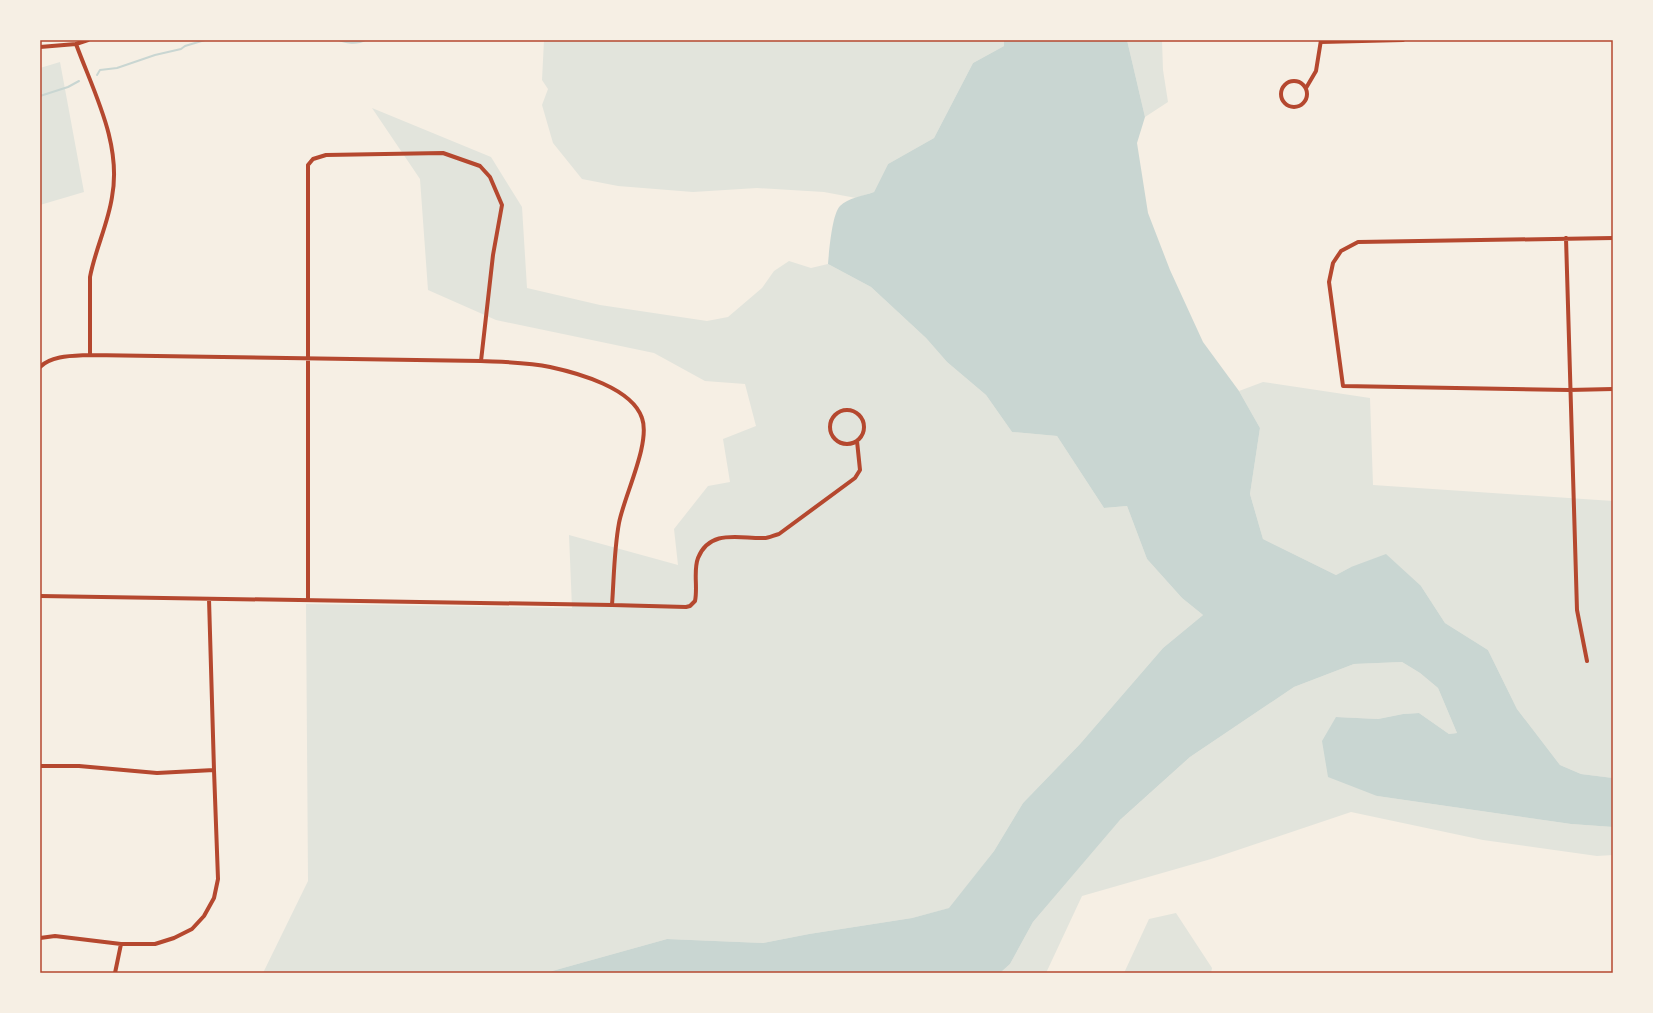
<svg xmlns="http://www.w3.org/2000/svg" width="1653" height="1013" font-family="Poppins,sans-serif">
  <rect width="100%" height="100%" fill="#f6efe4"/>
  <path fill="#e2e4dc" d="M544,40H1004V46L973,63L934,138L888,164L874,192L856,198L824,192L757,188L693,192L618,186L582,179L553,143L542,105L548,89L542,80Z
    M1127,40H1162L1163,70L1168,102L1145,117Z
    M60,62L84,192L40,205V68Z
    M372,108L491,157L522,207L527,288L600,305L707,321L728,317L762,288L774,271L789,261L811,268L828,264L871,287L926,338L947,362L986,395L1012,432L1057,436L1104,508L1127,506L1147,559L1182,598L1203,615L1163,648L1080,744L1023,803L994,851L950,908L912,918L809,934L763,943L667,939L545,973H263L308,881L306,604L572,608L569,535L678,565L674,529L708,486L730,482L723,439L756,426L745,384L705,381L654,353L496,320L428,290L420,179Z
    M1263,382L1370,398L1373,485L1613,501V778L1581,774L1560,765L1517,709L1488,650L1445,623L1421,586L1351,567L1336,575L1263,539L1250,494L1260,428L1239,391Z
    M1402,662L1420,673L1438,688L1457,733L1449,734L1419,713L1403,714L1378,719L1336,717L1377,796L1571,824L1613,827V855L1597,856L1483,840L1351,812L1211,859L1082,896L1046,973H1000L1010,964L1033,922L1119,821L1190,757L1294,687L1354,664Z
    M1176,913L1212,968L1211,973H1124L1149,919Z"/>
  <path fill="#c9d6d2" d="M335,40H368C355,46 349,44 335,40Z
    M1004,40H1127L1145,117L1137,143L1148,213L1170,270L1203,342L1239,391L1260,428L1250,494L1263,539L1336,575L1351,567L1386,554L1421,586L1445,623L1488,650L1517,709L1560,765L1581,774L1613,778V827L1571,824L1377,796L1328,777L1322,741L1336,717L1378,719L1403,714L1419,713L1449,734L1457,733L1438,688L1420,673L1402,662L1354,664L1294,687L1190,757L1120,820L1033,922L1010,964L1000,973H545L667,939L763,943L809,934L912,918L949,908L994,851L1023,803L1080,744L1163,648L1203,615L1182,598L1147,559L1127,506L1104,508L1057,436L1012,432L986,395L947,362L926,338L871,287L828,264C829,252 832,214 840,206C848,198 863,196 874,192L888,164L934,138L973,63L1004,46Z"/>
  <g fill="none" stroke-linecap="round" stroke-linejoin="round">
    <path stroke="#c9d6d2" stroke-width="2" d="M97,75L100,70L117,68L155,55L181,49L185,46L205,40
      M40,96L68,87L79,81"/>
    <path stroke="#b5482f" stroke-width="4" d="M1321,42L1403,40
      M76,44C94,93 122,144 112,197C108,224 95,250 90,277V355
      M40,47L76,44L88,40
      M1281 94a13 13 0 1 1 26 0a13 13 0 1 1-26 0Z
      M1306,88L1316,71L1321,40
      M1566,238L1577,610L1587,661
      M1613,238L1358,242L1341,251L1333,263L1329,282L1343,386L1569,390L1613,389
      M40,367C52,355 74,356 90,355L481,361C504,362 528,362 550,367C578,373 632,388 642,418C651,443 624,496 619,523C614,550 614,578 612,605
      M830 427a17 17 0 1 1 34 0a17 17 0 1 1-34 0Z
      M40,596L612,605L686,607L690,606L695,601C698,587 693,571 698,558C710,528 741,539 764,538C769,538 774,535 779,534L855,478L860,470L857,441
      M308,600V165L313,159L326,155L443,153L480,166L490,177L502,205L493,255L481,361
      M40,766H79L157,773L214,770
      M40,938L55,936L121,944H155L174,938L192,929L204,916L214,898L218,879L214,770L209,599
      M115,973L121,944"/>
  </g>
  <rect width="1653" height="1013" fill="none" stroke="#f6efe4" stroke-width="82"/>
  <rect x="41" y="41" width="1571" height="931" fill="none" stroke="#b5482f" stroke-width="1.5"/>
</svg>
